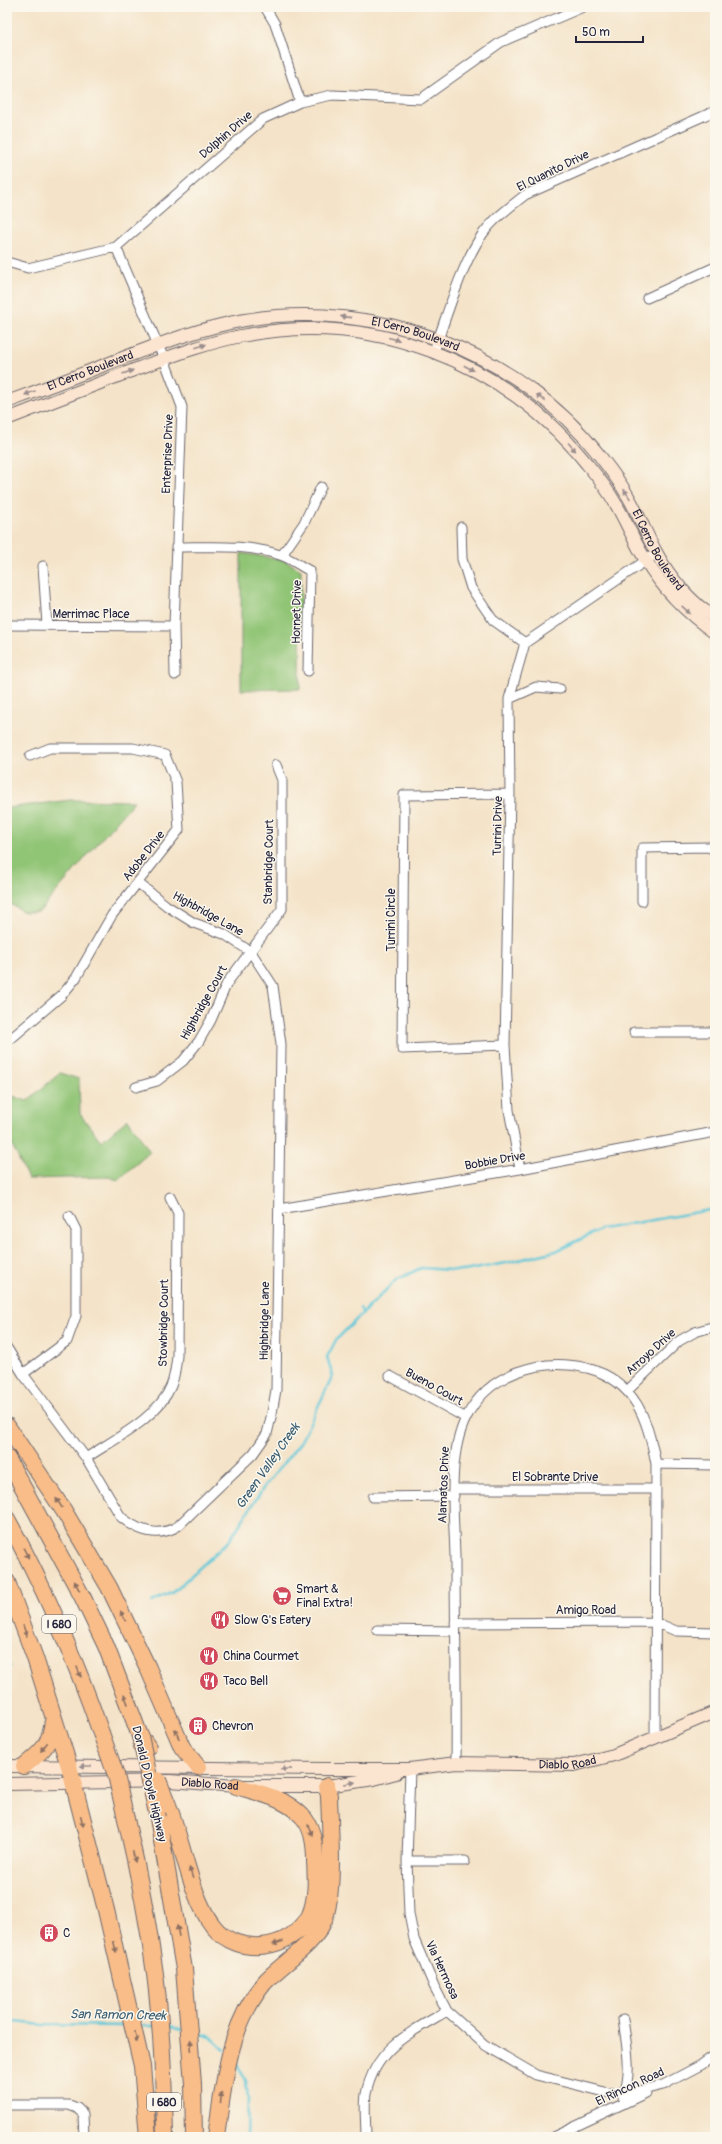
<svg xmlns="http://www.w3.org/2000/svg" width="722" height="2144" font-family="Pangolin,sans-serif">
  <rect width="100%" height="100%" fill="#fbf7ec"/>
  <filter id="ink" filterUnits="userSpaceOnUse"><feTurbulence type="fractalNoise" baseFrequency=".025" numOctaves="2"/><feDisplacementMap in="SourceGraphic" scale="8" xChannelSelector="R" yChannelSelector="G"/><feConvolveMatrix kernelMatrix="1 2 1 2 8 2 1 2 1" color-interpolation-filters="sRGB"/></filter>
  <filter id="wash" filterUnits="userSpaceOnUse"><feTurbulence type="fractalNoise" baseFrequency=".012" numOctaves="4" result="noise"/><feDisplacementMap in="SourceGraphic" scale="16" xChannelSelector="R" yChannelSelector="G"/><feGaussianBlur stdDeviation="0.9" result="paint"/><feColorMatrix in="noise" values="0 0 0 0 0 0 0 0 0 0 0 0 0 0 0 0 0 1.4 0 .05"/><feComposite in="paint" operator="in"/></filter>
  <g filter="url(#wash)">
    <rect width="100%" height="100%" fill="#f4e3c8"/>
    <path fill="#91c576" stroke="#5a7458" d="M241,553L284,560L301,570L300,689L241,690Z
      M70,800L134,801L39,912H24L7,902V808Z
      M60,1073L79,1079L80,1114L101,1141L128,1119L150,1152L118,1180L108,1177L28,1179L7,1134V1094L27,1101Z"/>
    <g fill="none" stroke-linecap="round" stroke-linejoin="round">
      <path stroke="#5dc7d9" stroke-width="2.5" d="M360,1308L363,1314
        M152,1602L173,1592L229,1541L264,1487L300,1443L333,1376L327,1357L336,1340L396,1280L421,1268L464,1271L506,1263L556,1251L602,1229L715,1209
        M7,1667L10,1666
        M7,2021L43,2025L127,2026
        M166,2025L183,2029
        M138,2026H155
        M196,2032L211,2037L225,2050
        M235,2060L246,2081L248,2098L247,2137"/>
    </g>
  </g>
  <g filter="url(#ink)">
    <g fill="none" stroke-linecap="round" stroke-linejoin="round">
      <g stroke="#6c666c" stroke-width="11">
        <path id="street" d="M265,7L275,24L300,102
          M116,247L164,359L182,407L174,626L175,675
          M7,262L28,268L116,247L263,119L300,102L332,95L421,99L501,42L583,7
          M647,298L715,267
          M434,351C447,316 461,265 482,235C493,219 510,207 525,195L715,111
          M461,527L462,559L471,588L493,620L525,643
          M176,547C211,547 247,544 280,555C290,558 300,566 310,571L308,671
          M282,555L304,523L321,487
          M43,566L47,625
          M7,625L174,626
          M509,699L536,687L560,689
          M642,901V848L709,847L715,851
          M634,1032H711L715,1034
          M7,1042L62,995L76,978L112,915L179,830L176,782L165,755L133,748H50L30,756
          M505,1045L402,1049L404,795L510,794
          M136,1087L157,1081L183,1061L199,1041L211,1020L227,983L282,909V780L276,765
          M520,1169L509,1110L505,1045L510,794L509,699L525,643L651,557
          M279,1209L520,1169L715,1132
          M7,1348L23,1374L86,1458L121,1517C138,1531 158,1538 178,1526L253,1454L267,1434L272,1413L276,1390L281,1044L273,986L251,952L224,934L194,923L167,906L138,883
          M23,1374L67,1341L76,1316V1230L69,1216
          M390,1376L466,1418
          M627,1391L679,1341L695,1332L715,1326
          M86,1458C113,1440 159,1417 171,1386C175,1376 176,1366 177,1356L178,1213L170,1197
          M656,1464L715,1465
          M454,1489H656
          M373,1497L454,1496
          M455,1623L655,1622L676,1631L715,1632
          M377,1630L455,1631
          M456,1763C457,1694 455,1625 455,1556C454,1515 447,1456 466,1418C488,1373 540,1357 587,1368C636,1381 648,1420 656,1464L655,1739
          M410,1769L407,1861L409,1914L414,1939L434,1986L447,2011L485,2045L536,2075L609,2093L639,2091L667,2084
          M407,1861H465
          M623,2019C626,2043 633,2073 623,2097
          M663,2085L701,2065L715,2055
          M7,2105H69L77,2108L83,2114L84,2137
          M366,2137C366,2123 364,2107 366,2094C375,2048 411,2032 447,2011
          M553,2137L646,2093"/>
      </g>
      <g stroke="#6c666c" stroke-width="14">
        <g id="secondary">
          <path id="s1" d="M7,402C40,390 74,377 107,364C152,347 198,328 245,320C376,298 518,351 600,456C610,469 621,483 629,498C639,515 646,534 656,552C669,577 691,603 715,618"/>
          <path d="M7,419C51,402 95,385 139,368C172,356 206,343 241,336C372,310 503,360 587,464C598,477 609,492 617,506C627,523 634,542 645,559C662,588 688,614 715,633"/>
          <path id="s2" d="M7,1766L325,1769H410L456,1763L574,1765L614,1755L715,1712"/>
          <path id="s3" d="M7,1784L170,1781L236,1786H327L374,1779L396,1773"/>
        </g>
      </g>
      <g stroke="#6c666c" stroke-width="18">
        <path id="highway" d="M7,1426L64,1511L109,1587L148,1668L182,1747L198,1767
          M7,1458L83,1598L106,1646L140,1736L148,1747
          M7,1519C45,1588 75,1659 101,1733
          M7,1582L35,1658L69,1766L106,1910L142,2066L148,2137
          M24,1766C43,1751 50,1745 53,1721
          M168,1805C182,1840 191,1898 213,1926C238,1958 292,1950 310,1915C317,1898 316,1879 315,1861C315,1845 313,1827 302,1816C285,1798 259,1793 236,1786
          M158,1818L184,1969L193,2084L194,2137
          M126,1819C138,1870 148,1921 155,1974C162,2028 164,2083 165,2137
          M216,2137C224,2083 228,2027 264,1983C283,1962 313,1947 324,1920C335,1891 330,1829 329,1796L327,1786"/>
      </g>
      <use href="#street" stroke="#fff" stroke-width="9"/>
      <use href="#secondary" stroke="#fce5d0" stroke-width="12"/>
      <use href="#highway" stroke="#f8bd89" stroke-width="16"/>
      <g stroke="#6c666c" stroke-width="18" stroke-linecap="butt">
        <path id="highway-bridge" d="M101,1733L116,1775L126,1819
          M140,1736L158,1818
          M158,1780L168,1805"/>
      </g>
      <use href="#highway-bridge" stroke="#f8bd89" stroke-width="16"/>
    </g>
    <defs><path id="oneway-solid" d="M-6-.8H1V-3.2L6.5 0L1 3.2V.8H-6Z"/></defs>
    <g fill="#9a8d8d">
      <use href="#oneway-solid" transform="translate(346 317) rotate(-174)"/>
      <use href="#oneway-solid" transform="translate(394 339) rotate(14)"/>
      <use href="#oneway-solid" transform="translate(201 346) rotate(-18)"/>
      <use href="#oneway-solid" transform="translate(469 368) rotate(28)"/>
      <use href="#oneway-solid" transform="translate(128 372) rotate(-20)"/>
      <use href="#oneway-solid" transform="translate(30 393) rotate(159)"/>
      <use href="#oneway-solid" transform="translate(541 398) rotate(-144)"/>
      <use href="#oneway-solid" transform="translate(572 447) rotate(48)"/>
      <use href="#oneway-solid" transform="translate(627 494) rotate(-124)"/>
      <use href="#oneway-solid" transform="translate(686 610) rotate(44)"/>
      <use href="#oneway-solid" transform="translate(86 1766) rotate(-180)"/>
      <use href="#oneway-solid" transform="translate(286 1769) rotate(-179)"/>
      <use href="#oneway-solid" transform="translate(350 1783) rotate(-9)"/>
    </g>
    <g fill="#8d7062">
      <use href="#oneway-solid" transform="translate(59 1503) rotate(-123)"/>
      <use href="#oneway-solid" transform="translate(26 1553) rotate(62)"/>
      <use href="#oneway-solid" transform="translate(77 1586) rotate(-118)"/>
      <use href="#oneway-solid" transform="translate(123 1616) rotate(-117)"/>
      <use href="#oneway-solid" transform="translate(25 1631) rotate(71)"/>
      <use href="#oneway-solid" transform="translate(79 1672) rotate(68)"/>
      <use href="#oneway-solid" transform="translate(126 1699) rotate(-111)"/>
      <use href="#oneway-solid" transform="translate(177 1734) rotate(-113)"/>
      <use href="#oneway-solid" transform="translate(44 1747) rotate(127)"/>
      <use href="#oneway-solid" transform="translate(82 1821) rotate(76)"/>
      <use href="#oneway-solid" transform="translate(310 1830) rotate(67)"/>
      <use href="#oneway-solid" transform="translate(134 1857) rotate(77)"/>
      <use href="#oneway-solid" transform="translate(191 1873) rotate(-108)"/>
      <use href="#oneway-solid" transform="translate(178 1931) rotate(-99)"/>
      <use href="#oneway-solid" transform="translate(278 1943) rotate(161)"/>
      <use href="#oneway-solid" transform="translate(115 1947) rotate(76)"/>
      <use href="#oneway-solid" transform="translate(136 2037) rotate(79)"/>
      <use href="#oneway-solid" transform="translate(191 2045) rotate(-94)"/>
      <use href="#oneway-solid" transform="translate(221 2098) rotate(-84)"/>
    </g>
  </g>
  <defs>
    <g id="supermarket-disc" transform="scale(1)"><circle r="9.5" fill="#d1495b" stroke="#fbf7ec"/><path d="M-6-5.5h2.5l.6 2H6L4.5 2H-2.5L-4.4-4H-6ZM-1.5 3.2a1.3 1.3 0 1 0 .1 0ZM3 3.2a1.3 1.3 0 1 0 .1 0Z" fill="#fff"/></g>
    <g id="restaurant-disc" transform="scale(1)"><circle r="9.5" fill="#d1495b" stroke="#fbf7ec"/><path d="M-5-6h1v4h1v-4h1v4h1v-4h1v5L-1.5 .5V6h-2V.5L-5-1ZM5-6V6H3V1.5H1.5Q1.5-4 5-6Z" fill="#fff"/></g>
    <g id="building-disc" transform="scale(1)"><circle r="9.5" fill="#d1495b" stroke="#fbf7ec"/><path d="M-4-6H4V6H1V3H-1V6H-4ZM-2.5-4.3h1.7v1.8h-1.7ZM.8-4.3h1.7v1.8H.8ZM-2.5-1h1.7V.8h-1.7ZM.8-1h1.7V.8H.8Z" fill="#fff"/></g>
  </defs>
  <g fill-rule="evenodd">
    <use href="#supermarket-disc" x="282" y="1596"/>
    <use href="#restaurant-disc" x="220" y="1620"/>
    <use href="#restaurant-disc" x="209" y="1656"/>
    <use href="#restaurant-disc" x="209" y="1681"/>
    <use href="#building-disc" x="198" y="1726"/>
    <use href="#building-disc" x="49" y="1933"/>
  </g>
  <g text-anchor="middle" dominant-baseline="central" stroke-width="3" stroke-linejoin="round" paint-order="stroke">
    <g fill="#fbf7ec" stroke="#636270" stroke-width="1">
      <rect x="42" y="1615" width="34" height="18" rx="3"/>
      <rect x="147" y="2093" width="34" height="18" rx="3"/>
    </g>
    <g font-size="11" font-weight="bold" fill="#22223b">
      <text x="59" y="1624">I 680</text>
      <text x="164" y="2102">I 680</text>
    </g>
    <g font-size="12" fill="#22223b" stroke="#fbf7ec">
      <text transform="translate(226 135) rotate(-41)">Dolphin Drive</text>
      <text transform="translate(553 171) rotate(-26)">El Quanito Drive</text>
      <text stroke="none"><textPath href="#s1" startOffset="425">El Cerro Boulevard</textPath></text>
      <text stroke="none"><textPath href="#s1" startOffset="89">El Cerro Boulevard</textPath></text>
      <text transform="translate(168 454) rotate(-88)">Enterprise Drive</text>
      <text stroke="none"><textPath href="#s1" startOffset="761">El Cerro Boulevard</textPath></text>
      <text transform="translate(297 612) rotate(-89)">Hornet Drive</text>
      <text x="91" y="614">Merrimac Place</text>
      <text transform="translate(498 826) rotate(-89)">Turrini Drive</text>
      <text transform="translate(144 856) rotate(-52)">Adobe Drive</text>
      <text transform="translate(269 862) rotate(-89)">Stanbridge Court</text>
      <text transform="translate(208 914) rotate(29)">Highbridge Lane</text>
      <text transform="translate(391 920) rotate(-90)">Turrini Circle</text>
      <text transform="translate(204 1003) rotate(-61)">Highbridge Court</text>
      <text transform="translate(495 1161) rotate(-10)">Bobbie Drive</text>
      <text transform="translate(265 1321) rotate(-89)">Highbridge Lane</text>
      <text transform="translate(164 1323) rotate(-89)">Stowbridge Court</text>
      <text transform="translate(651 1352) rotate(-42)">Arroyo Drive</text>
      <text transform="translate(434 1387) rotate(29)">Bueno Court</text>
      <text x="555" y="1477">El Sobrante Drive</text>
      <text transform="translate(444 1485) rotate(-88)">Alamatos Drive</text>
      <text x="586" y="1610">Amigo Road</text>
      <text stroke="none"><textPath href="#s2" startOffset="561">Diablo Road</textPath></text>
      <text stroke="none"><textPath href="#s3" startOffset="203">Diablo Road</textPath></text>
      <text transform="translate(149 1784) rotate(77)">Donald D Doyle Highway</text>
      <text transform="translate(442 1970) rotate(65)">Via Hermosa</text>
      <text transform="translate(630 2087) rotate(-25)">El Rincon Road</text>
    </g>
    <g font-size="12" fill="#22223b" stroke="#fbf7ec" text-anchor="start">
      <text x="296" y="1589">Smart &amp;<tspan x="296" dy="14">Final Extra!</tspan></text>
      <text x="234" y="1620">Slow G's Eatery</text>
      <text x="223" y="1656">China Courmet</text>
      <text x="223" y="1681">Taco Bell</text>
      <text x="212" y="1726">Chevron</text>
      <text x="63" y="1933">C</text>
    </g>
    <g font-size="13" font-style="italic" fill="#375c72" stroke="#fbf7ec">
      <text transform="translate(268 1466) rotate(-55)">Green Valley Creek</text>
      <text transform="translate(118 2015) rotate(1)">San Ramon Creek</text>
    </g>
  </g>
  <rect width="722" height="2144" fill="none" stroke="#fbf7ec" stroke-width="24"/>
  <path d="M576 36v6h67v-6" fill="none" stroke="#22223b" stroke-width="2"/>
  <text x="582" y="36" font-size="12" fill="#22223b" stroke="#fbf7ec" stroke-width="3" paint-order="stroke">50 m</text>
</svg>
